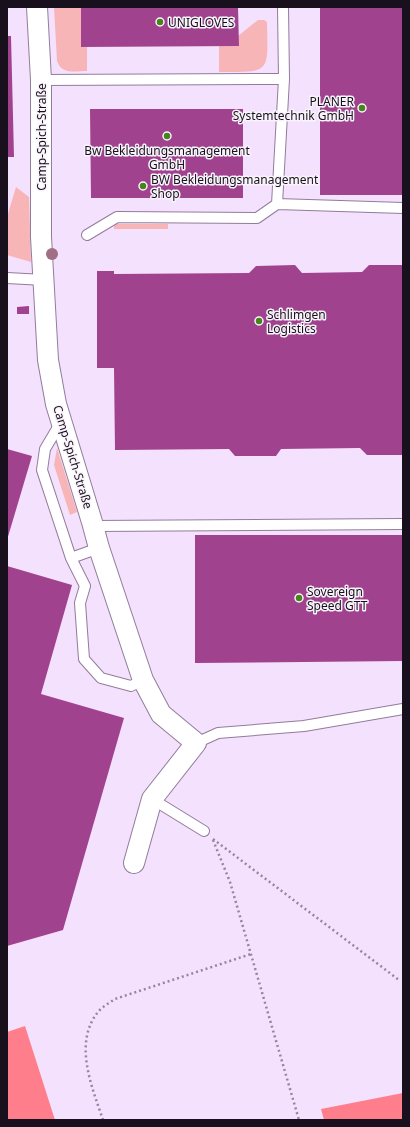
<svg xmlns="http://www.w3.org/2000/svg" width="410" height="1127" font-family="'Noto Sans',sans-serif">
  <rect width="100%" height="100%" fill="#f4e1fd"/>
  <path fill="#f7b5b8" d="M54,7H81V47H87V71C74,71 62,75 57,61Z
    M258,20H264L267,22C268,74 271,72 219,72V46L238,36Z
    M16,187L29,197L31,262L7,255V217Z
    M114,224H168V229H114Z
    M57,448L77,512L70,515L54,465Z"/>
  <path fill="#fe7e8b" d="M25,1026L55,1120H7V1032Z
    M403,1093V1120H324L321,1109Z"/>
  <path fill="#a1428f" d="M81,7H238L239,46L81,47Z
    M320,7H403V195H320Z
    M7,36H11L14,157H7Z
    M90,109H243V198H91Z
    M295,265L302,273L362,272L369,265H403V455H367L360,448L281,449L276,456H235L229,449L115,450L114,368H97V271H114V274L249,273L256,266Z
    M29,306V314H17V307Z
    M7,449L32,456L7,540Z
    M195,535H403V661L195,663Z
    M7,566L72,585L41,694L124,718L63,930L7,946Z"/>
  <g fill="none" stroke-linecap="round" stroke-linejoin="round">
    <g stroke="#927c9c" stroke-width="12">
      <path id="lane" d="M41,80L284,79
        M277,204L284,79L283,7
        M87,235L117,217L257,218L277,204L403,208
        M7,278L44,280
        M61,422L45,449L42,470L71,558L85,586L80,603L84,659L101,678L131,686L143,680
        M93,526L403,524
        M71,558L99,548
        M196,743L218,733L304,726L403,709
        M152,799L204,831"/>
    </g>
    <g stroke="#927c9c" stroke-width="22">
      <path id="street" d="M37,7L41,80V237L48,360L56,404L92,522L99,548L143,680L161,714L196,743L152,799L134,863"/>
    </g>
    <path stroke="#95869c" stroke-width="2.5" stroke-dasharray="2 3" stroke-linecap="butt" d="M213,839L399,980
      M213,840L230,882L299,1120
      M103,1120C92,1087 73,1043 98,1012C102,1007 109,1003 115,999L251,954"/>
    <use href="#lane" stroke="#fff" stroke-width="10"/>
    <use href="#street" stroke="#fff" stroke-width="20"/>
  </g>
  <circle fill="#a26e83" cx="52" cy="254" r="6"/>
  <g fill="#488320" stroke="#f9f4fb" stroke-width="1.5">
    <circle cx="160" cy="22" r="4"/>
    <circle cx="362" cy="108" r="4"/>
    <circle cx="167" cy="136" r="4"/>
    <circle cx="143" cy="186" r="4"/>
    <circle cx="259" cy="321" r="4"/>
    <circle cx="299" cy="598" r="4"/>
  </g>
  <g text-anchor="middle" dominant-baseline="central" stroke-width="3" stroke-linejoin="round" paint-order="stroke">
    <g font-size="12" fill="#18101c" stroke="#f9f4fb" text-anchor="start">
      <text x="168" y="22">UNIGLOVES</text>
      <text x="354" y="101" text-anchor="end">PLANER<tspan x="354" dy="14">Systemtechnik GmbH</tspan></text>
      <text x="167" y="150" text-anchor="middle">Bw Bekleidungsmanagement<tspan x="167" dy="14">GmbH</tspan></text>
      <text x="151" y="179">BW Bekleidungsmanagement<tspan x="151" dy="14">Shop</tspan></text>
      <text x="267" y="314">Schlimgen<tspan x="267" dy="14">Logistics</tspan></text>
      <text x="307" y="591">Sovereign<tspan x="307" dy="14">Speed GTT</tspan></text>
    </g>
    <g font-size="12" fill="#18101c" stroke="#f9f4fb">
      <text transform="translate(41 137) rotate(-90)">Camp-Spich-Straße</text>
      <text transform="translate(73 457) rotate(73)">Camp-Spich-Straße</text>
    </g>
  </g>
  <rect width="410" height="1127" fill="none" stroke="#18101c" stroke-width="16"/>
</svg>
